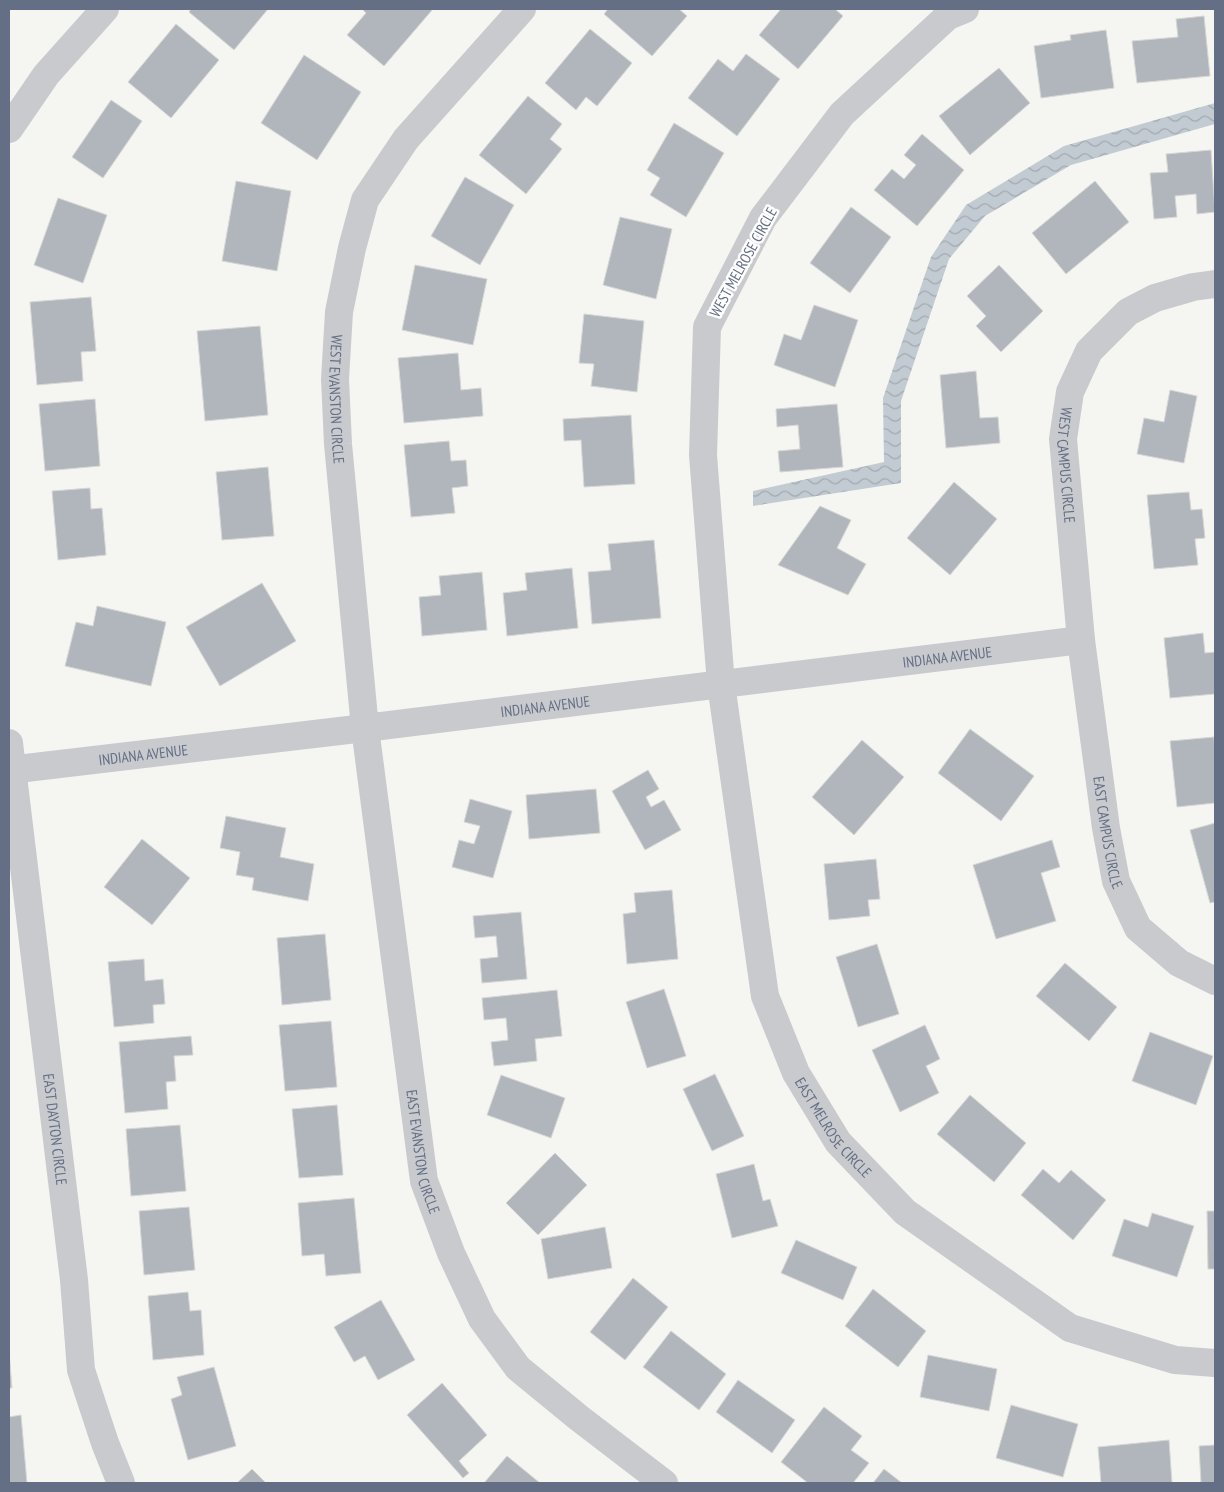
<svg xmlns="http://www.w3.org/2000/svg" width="1224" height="1492" font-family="'PT Sans Narrow',sans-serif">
  <defs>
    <pattern id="water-waves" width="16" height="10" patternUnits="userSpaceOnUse" patternTransform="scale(1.25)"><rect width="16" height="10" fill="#c3cbd2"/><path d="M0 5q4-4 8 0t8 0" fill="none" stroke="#a2a9b0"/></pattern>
  </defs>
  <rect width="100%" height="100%" fill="#f5f6f2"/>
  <path fill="url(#water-waves)" d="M1215,103V124L1071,165L985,216L949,259L901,401V483L753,506V491L884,462L883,398L931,257L966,205L1064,146Z"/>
  <path fill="#b1b6bd" stroke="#d7d7d5" d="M191,9H268L234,50L189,12Z
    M362,9H433L384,66L347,35L366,13Z
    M608,9H679L687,16L652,56L604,14Z
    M781,9H835L843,16L798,69L759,35Z
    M1204,16L1210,76L1137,83L1132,41L1178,37L1176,19Z
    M176,24L219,60L171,118L128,82Z
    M590,29L632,63L597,106L586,97L576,110L545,83Z
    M1106,30L1114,88L1041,98L1034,46L1071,40L1070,35Z
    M746,54L780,79L737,136L688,98L718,59L733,71Z
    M304,55L361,92L317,160L261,123Z
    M999,68L1030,103L970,155L939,116Z
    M528,96L562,124L550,139L562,149L526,194L479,155Z
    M111,100L142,121L103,178L72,157Z
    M674,123L724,153L686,217L650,195L660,178L647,170Z
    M922,134L964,170L917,226L874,190L892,169L904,179L916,165L904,155Z
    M1211,150L1215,212L1197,214L1196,194L1175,196L1177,217L1154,219L1150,173L1168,172L1166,154Z
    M465,177L514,205L480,265L431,236Z
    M236,181L291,191L277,271L222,261Z
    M1095,181L1129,222L1066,274L1032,233Z
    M58,198L107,215L83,283L34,265Z
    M851,207L891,237L850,293L810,263Z
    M620,217L672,229L656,299L603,285Z
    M415,265L487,279L473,345L402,330Z
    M999,265L1043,311L1001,352L976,326L986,316L967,296Z
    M91,297L96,351L81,352L83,381L37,385L30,302Z
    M814,305L858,320L835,387L774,365L784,334L801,340Z
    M584,314L644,321L637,392L591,386L594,364L579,363Z
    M260,326L268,415L205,421L197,331Z
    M458,353L461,390L481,388L483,416L404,423L398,358Z
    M976,371L980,418L998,417L1000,443L946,448L940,375Z
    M1170,390L1197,396L1184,463L1137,454L1144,418L1164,422Z
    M95,399L100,466L45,471L39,404Z
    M837,404L843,467L780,472L778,451L800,449L798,425L777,427L776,409Z
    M631,415L635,484L584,487L581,440L564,441L563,419Z
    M449,441L451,461L466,460L468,486L452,488L455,513L411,517L404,445Z
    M268,467L274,536L222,540L216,472Z
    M954,482L997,519L950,575L907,538Z
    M90,488L91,509L102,508L106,555L58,560L52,491Z
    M1189,492L1191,510L1202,509L1205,538L1195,539L1198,565L1154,569L1147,495Z
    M820,506L851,520L837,548L866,564L848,595L778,565Z
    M654,540L661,618L592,624L588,572L611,570L608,544Z
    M572,568L578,628L507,636L503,593L527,590L525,573Z
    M482,572L487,630L422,636L419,597L441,595L439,576Z
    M262,583L296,641L220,686L186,627Z
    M97,606L166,622L151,686L65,666L76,622L93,626Z
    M1203,633L1205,653L1215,652V694L1170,698L1164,638Z
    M970,729L1034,776L1001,821L938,773Z
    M1214,737L1215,752V803L1177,807L1170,741Z
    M862,740L904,777L854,835L812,797Z
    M648,770L659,789L646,797L651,807L664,800L681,830L645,850L612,791Z
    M596,789L600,833L529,839L526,795Z
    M470,799L512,811L493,878L452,867L459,840L474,844L480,826L464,822Z
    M226,816L286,828L280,857L314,864L308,901L252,890L254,878L236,875L240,852L220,848Z
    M1215,823V902L1210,903L1190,830Z
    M142,839L190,878L152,925L104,887Z
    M1052,840L1060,867L1041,873L1056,921L996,939L973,865Z
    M876,859L880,899L868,900L870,916L829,920L824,864Z
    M672,890L678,959L627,964L623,914L636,912L634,893Z
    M521,912L527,979L482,983L480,959L498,957L496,936L475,938L473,916Z
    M325,934L331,1000L282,1005L277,938Z
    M877,944L899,1014L858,1027L836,957Z
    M144,959L145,981L163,979L165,1004L153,1005L154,1023L114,1027L108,962Z
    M1065,963L1117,1007L1089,1041L1036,996Z
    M664,989L686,1056L647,1068L626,1002Z
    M557,990L562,1036L535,1039L537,1061L494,1066L491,1042L508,1040L506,1018L484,1020L482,998Z
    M331,1021L337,1087L285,1091L279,1025Z
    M925,1025L940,1059L926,1066L939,1093L900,1112L872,1050Z
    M1150,1032L1213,1056L1196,1105L1132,1081Z
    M191,1036L193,1055L174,1056L176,1081L166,1082L168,1109L125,1113L119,1042Z
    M715,1074L744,1136L712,1151L683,1089Z
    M501,1075L565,1098L551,1138L487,1115Z
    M970,1095L1026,1143L994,1182L937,1134Z
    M337,1105L343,1175L299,1178L292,1109Z
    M180,1125L186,1191L131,1196L126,1129Z
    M555,1153L587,1185L538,1235L506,1203Z
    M754,1164L763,1201L770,1199L778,1226L732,1238L716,1174Z
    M1043,1169L1059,1183L1071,1170L1106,1200L1073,1240L1021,1195Z
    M354,1198L361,1273L326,1276L324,1254L302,1256L298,1203Z
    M189,1207L195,1270L144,1275L139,1211Z
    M1207,1211H1215V1269H1208Z
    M1152,1213L1194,1226L1177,1277L1112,1256L1124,1219L1148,1227Z
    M605,1227L612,1268L548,1279L541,1239Z
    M796,1240L857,1267L843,1300L781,1273Z
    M633,1278L668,1307L625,1360L590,1332Z
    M873,1289L926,1331L898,1367L845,1326Z
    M188,1292L190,1311L201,1310L204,1355L153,1360L148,1296Z
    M381,1300L415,1360L378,1380L365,1356L354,1362L334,1327Z
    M671,1331L726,1374L699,1410L643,1367Z
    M9,1351L12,1388H9Z
    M928,1355L997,1369L989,1411L920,1397Z
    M214,1367L236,1446L188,1460L171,1399L182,1395L177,1377Z
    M738,1380L795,1420L772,1453L716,1412Z
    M442,1383L487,1435L459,1461L469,1473L463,1478L407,1415Z
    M1011,1405L1078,1424L1063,1477L996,1458Z
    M824,1407L862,1436L851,1450L869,1463L853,1483H808L781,1462Z
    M21,1415L27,1483H9V1417Z
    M1169,1440L1172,1483H1101L1098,1447Z
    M1215,1445V1483H1201L1199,1446Z
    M507,1456L540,1483H484Z
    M252,1469L266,1483H237Z
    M884,1469L902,1483H873Z"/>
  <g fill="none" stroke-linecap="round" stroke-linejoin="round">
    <g stroke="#c8cace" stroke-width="28">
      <path id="s1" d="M522,9L406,139L365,200L352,248L339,312L335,379L338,444L365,728L424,1181L451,1253L482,1319L518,1368L579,1418L664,1483"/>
      <path id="s2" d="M965,9L948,16L842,114L763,218L707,327L703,455L719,659L721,684L765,996L796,1073L838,1142L905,1212L1070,1328L1175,1360L1215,1363"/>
      <path d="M9,129L46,75L105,9"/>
      <path id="s3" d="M1215,284L1193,287L1155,298L1128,312L1089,351L1070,392L1063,439L1081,640L1106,828L1116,881L1138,928L1179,963L1215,981"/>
      <path id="s4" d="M9,743L74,1280L81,1370L105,1443L121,1483"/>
      <path id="s5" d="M9,770L365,728L1081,640"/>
    </g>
  </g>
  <g text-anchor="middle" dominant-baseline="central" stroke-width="5" stroke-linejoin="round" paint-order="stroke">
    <g font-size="15" fill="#646f85" stroke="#fff">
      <text transform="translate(743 262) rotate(-61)">WEST MELROSE CIRCLE</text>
      <text stroke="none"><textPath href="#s1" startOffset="450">WEST EVANSTON CIRCLE</textPath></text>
      <text stroke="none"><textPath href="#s3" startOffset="266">WEST CAMPUS CIRCLE</textPath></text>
      <text stroke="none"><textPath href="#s5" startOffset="945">INDIANA AVENUE</textPath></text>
      <text stroke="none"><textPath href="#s5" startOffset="540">INDIANA AVENUE</textPath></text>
      <text stroke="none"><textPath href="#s5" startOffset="135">INDIANA AVENUE</textPath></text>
      <text stroke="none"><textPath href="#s3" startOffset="636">EAST CAMPUS CIRCLE</textPath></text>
      <text stroke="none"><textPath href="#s2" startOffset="1238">EAST MELROSE CIRCLE</textPath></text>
      <text stroke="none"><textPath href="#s4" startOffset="389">EAST DAYTON CIRCLE</textPath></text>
      <text stroke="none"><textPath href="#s1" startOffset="1208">EAST EVANSTON CIRCLE</textPath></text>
    </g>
  </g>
  <rect width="1224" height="1492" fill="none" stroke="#646f85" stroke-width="20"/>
</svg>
